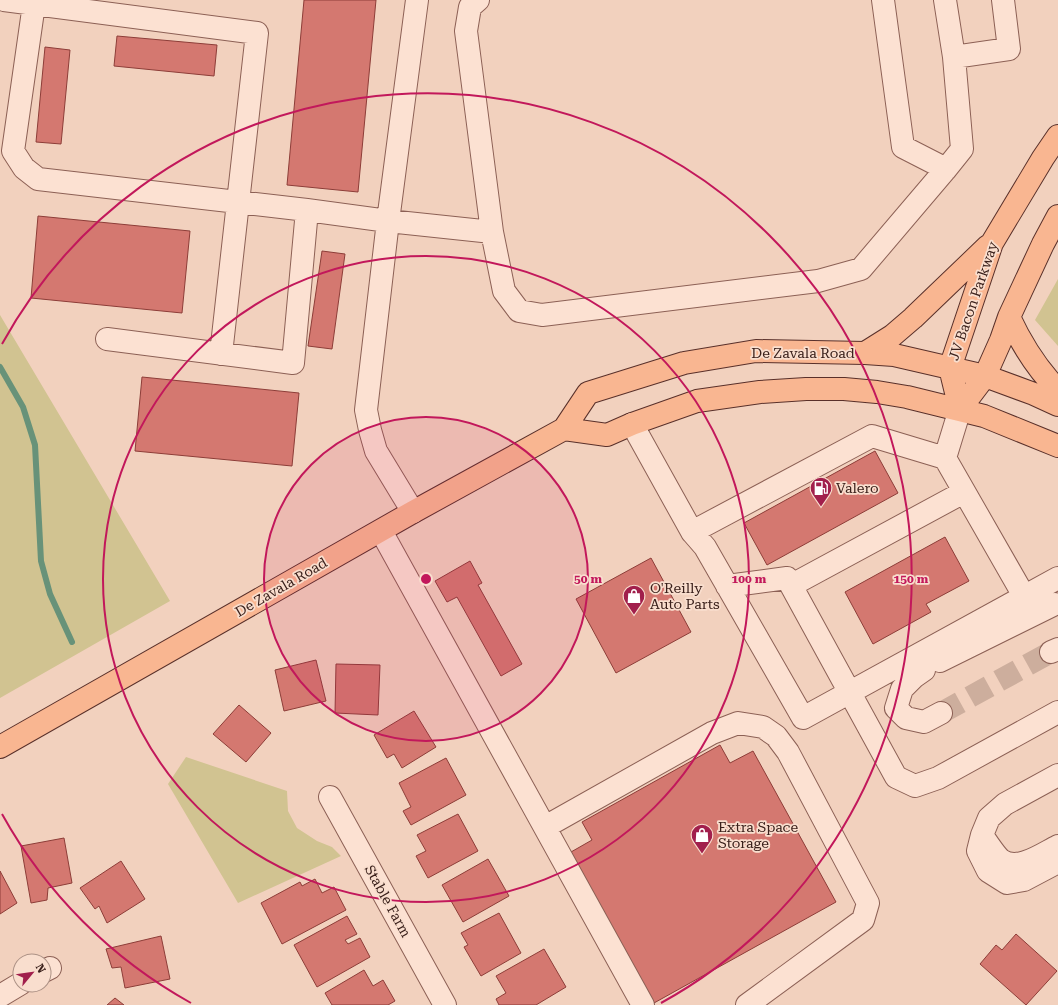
<svg xmlns="http://www.w3.org/2000/svg" width="1058" height="1005" font-family="'Roboto Serif',serif">
  <rect width="100%" height="100%" fill="#f2d1be"/>
  <path fill="#d1c391" d="M1058,279V346L1035,320Z
    M0,315L170,601L0,698Z
    M186,757L287,791L288,811L297,828L317,841L332,847L341,856L238,903L168,784Z"/>
  <g fill="none" stroke-linecap="round" stroke-linejoin="round">
    <path stroke="#689279" stroke-width="6" d="M0,367L23,407L35,445L41,561L50,594L72,642"/>
  </g>
  <path fill="#d47870" stroke="#8d3d38" d="M304,0H376L358,192L287,185Z
    M117,36L217,45L214,76L114,66Z
    M45,47L70,50L61,144L36,142Z
    M38,216L190,231L182,313L31,298Z
    M322,251L345,254L332,349L308,346Z
    M142,377L299,393L292,466L135,451Z
    M875,451L898,493L767,565L744,523Z
    M945,537L969,581L926,604L931,612L873,644L845,592Z
    M651,558L691,632L616,673L576,599Z
    M470,561L482,583L478,585L522,664L501,676L457,597L447,602L435,581Z
    M316,660L326,701L284,711L275,670Z
    M336,664L380,665L378,715L335,713Z
    M239,705L271,733L246,762L213,734Z
    M414,711L436,747L402,768L394,754L387,758L374,735Z
    M720,745L730,763L753,751L836,902L654,1003L571,852L592,840L582,822Z
    M446,758L466,795L411,825L403,811L411,807L399,783Z
    M458,814L478,851L428,878L416,856L426,851L417,835Z
    M64,838L72,883L48,888L47,900L31,903L21,846Z
    M488,859L509,896L463,922L442,885Z
    M121,861L145,899L107,923L99,906L95,909L80,888Z
    M0,871L17,903L0,914Z
    M315,879L322,893L334,887L346,910L282,944L261,903L300,882L302,886Z
    M499,913L521,953L481,976L464,947L468,945L461,933Z
    M347,916L357,934L345,940L348,944L360,938L370,957L317,987L294,945Z
    M1016,934L1057,971L1026,1005L980,964L996,945L1002,950Z
    M161,936L170,979L125,988L121,967L112,968L106,949Z
    M544,949L566,987L536,1005H499L496,999L506,993L496,976Z
    M364,970L373,986L383,980L395,1001L388,1005H332L325,993Z
    M115,998L124,1005H107Z"/>
  <g fill="none" stroke-linecap="round" stroke-linejoin="round">
    <path stroke="#cdae9d" stroke-width="22" stroke-dasharray="22 11" stroke-linecap="butt" d="M941,713L1051,652"/>
    <g stroke="#8c6055" stroke-width="24">
      <path id="minor" d="M4,0L257,33L221,354
        M478,0L470,7L466,31L492,232L504,291L519,311L542,315L818,281L861,269L946,169L962,149L954,57L945,0
        M883,0L903,147L946,169
        M34,4L13,151L24,168L38,179L307,210L388,221L492,232
        M954,57L1009,49L1003,0
        M107,339L293,363L307,210
        M960,409L945,458L1024,596
        M632,424L692,532L705,547L803,718L1058,578
        M413,512L376,451L370,430L366,410L388,221L417,0
        M381,531L643,1005
        M692,532L872,436L945,458
        M792,585L964,492
        M727,586L787,578L896,777L915,786L938,778L1058,712
        M1051,652L1058,649
        M940,661L1055,604
        M924,670L914,677L902,689L896,708L906,718L924,722L941,713
        M1058,775L1005,804L989,818L982,835L978,851L988,871L1007,883L1024,880L1058,862
        M330,797L445,1005
        M545,827L712,733L738,723L763,727L776,736L788,752L868,903L863,920L747,1005
        M982,835C986,841 996,856 1001,860C1018,872 1042,854 1058,846
        M44,971L50,968
        M0,996L20,984"/>
    </g>
    <g stroke="#59302a" stroke-width="24">
      <path id="major" d="M1009,317C1022,345 1036,368 1058,390
        M865,353L892,336L913,318L988,246
        M960,409L950,368L992,243L1043,158L1058,136
        M960,409L985,376L1001,340L1009,317L1043,244L1058,216
        M564,429L607,435L632,424L697,401L760,392L806,389H844L877,392L907,397L984,416L1058,446
        M0,747L413,512L564,429L588,393L684,363L756,351L865,353L894,355L985,376L1034,394L1058,405"/>
    </g>
    <use href="#minor" stroke="#fce1d2" stroke-width="22"/>
    <use href="#major" stroke="#f9b691" stroke-width="22"/>
  </g>
  <circle cx="426" cy="579" r="162" fill="#c2185b" fill-opacity=".12"/>
  <g fill="none" stroke="#c2185b" stroke-width="2">
    <circle cx="426" cy="579" r="162"/>
    <circle cx="426" cy="579" r="323"/>
    <path d="M191 1003A485 485 0 0 1 2 814M2 344A485 485 0 1 1 661 1003"/>
  </g>
  <defs>
    <g id="fuel-pin" transform="scale(1.15)"><path d="M0 17L-7.5 6A9.5 9.5 0 1 1 7.5 6Z" fill="#a11f4c" stroke="#f9dece"/><path d="M-5.5-6h7V0h2V4h1.3V-2.5L3-4.5l.8-.8L6-3V5H2.5V1h-1V6h-7ZM-4.2-4.7v3.2H.2V-4.7Z" fill="#fff"/></g>
    <g id="shop-pin" transform="scale(1.15)"><path d="M0 17L-7.5 6A9.5 9.5 0 1 1 7.5 6Z" fill="#a11f4c" stroke="#f9dece"/><path d="M-5-2.5h2.3a2.7 3.5 0 0 1 5.4 0H5L5.5 6h-11ZM-1.5-2.5h3a1.5 2.3 0 0 0-3 0Z" fill="#fff"/></g>
  </defs>
  <g fill-rule="evenodd">
    <use href="#fuel-pin" x="821" y="488"/>
    <use href="#shop-pin" x="634" y="596"/>
    <use href="#shop-pin" x="702" y="835"/>
  </g>
  <g text-anchor="middle" dominant-baseline="central" stroke-width="3.5" stroke-linejoin="round" paint-order="stroke">
    <g font-size="14" fill="#3a201b" stroke="#f9dece">
      <text transform="translate(973 301) rotate(-71)">JV Bacon Parkway</text>
      <text x="803" y="353">De Zavala Road</text>
      <text transform="translate(281 587) rotate(-30)">De Zavala Road</text>
      <text transform="translate(388 901) rotate(61)">Stable Farm</text>
    </g>
    <g font-size="14" fill="#3a201b" stroke="#f9dece" text-anchor="start">
      <text x="836" y="488">Valero</text>
      <text x="650" y="588">O'Reilly<tspan x="650" dy="16">Auto Parts</tspan></text>
      <text x="718" y="827">Extra Space<tspan x="718" dy="16">Storage</tspan></text>
    </g>
  </g>
  <circle cx="426" cy="579" r="6" fill="#c2185b" stroke="#f9dece" stroke-width="2"/>
  <g font-size="12" text-anchor="middle" font-weight="bold" fill="#c2185b" stroke="#f9dece" stroke-width="3.5" stroke-linejoin="round" paint-order="stroke">
    <text x="588" y="583">50 m</text>
    <text x="749" y="583">100 m</text>
    <text x="911" y="583">150 m</text>
  </g>
  <g transform="translate(32 973) rotate(61)"><circle r="19" fill="#f9dece" stroke="#ad9286"/>
  <path d="M0-3L7 15L0 10L-7 15Z" fill="#a11f4c"/>
  <text y="-6" font-size="11" font-weight="bold" text-anchor="middle" fill="#3a201b">N</text>
  </g>
</svg>
